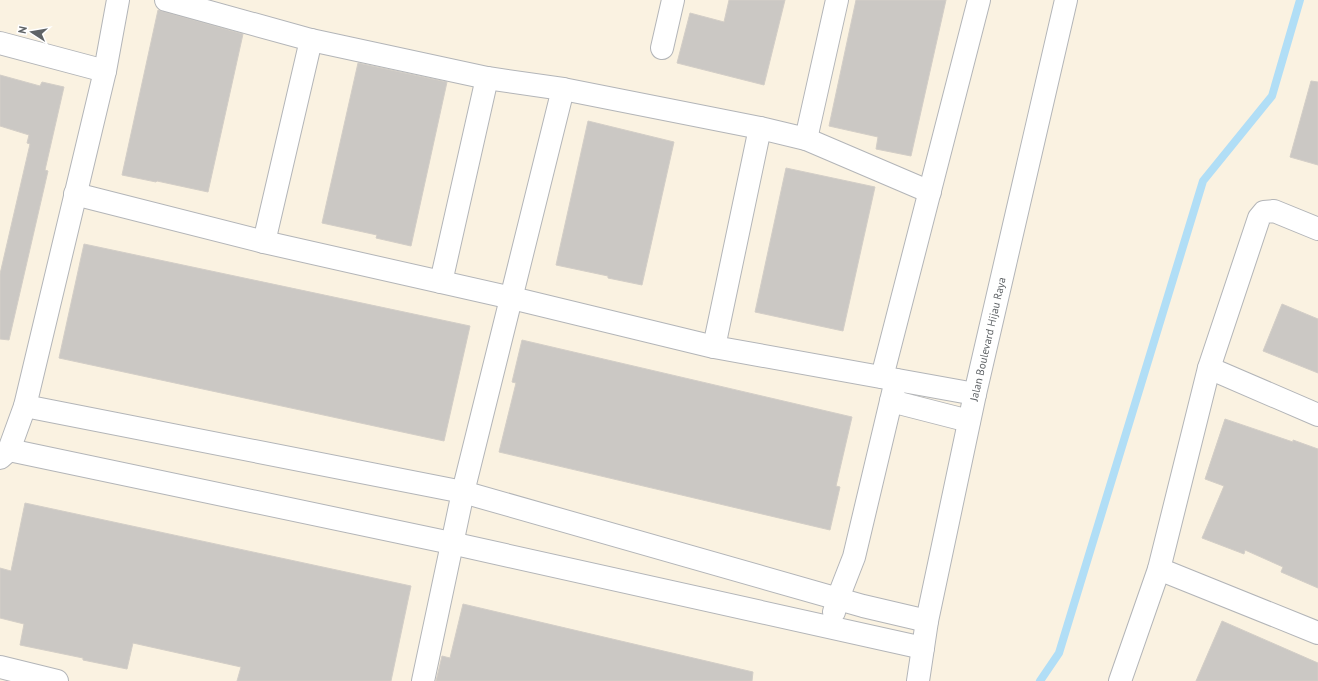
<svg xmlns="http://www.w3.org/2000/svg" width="1318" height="681" font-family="'PT Sans',sans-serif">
  <rect width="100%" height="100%" fill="#efede8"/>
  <path fill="#faf2e1" d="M0,0H1318V681H0Z"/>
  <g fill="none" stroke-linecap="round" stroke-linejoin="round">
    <path stroke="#b1def6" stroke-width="8" d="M1040,681L1059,653L1203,181L1272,96L1300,0"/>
  </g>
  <path fill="#cbc8c4" stroke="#d3cec7" d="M729,0H785L764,85L677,63L690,13L724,22Z
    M856,0H946L911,156L876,149L878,137L829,126Z
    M158,10L243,34L208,192L157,181L156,182L122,175Z
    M358,63L447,82L411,246L376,238L377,235L322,223Z
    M0,75L40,86L42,82L64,87L45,170L48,171L9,340L0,339V274L30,144L27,143L29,135L0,126Z
    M1311,81L1318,82V165L1290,157Z
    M588,121L674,142L642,285L608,278V276L556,265Z
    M786,168L875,187L843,331L755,312Z
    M84,244L470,326L444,441L59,358Z
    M1282,304L1318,319V373L1263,351Z
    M522,340L852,417L836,486L840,487L830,530L499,452L516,383L512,382Z
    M1225,419L1293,442V440L1318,449V588L1281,572L1283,567L1245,550L1244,554L1202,538L1224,486L1205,479Z
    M25,503L411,586L391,681H237L241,667L133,643L127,669L83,660V658L20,645L24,624L0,618V568L11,571Z
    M463,604L753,672L752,681H436L442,656L450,658Z
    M1222,621L1318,663V681H1196Z"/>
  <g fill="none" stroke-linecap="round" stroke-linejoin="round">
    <g stroke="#b3b5b8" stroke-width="24">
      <g id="minor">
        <path d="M166,0L311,40L487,78L563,89L760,128L806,139L837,0"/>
        <path d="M0,43L105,71"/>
        <path d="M662,48L673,0"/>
        <path d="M806,139L930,192"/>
        <path d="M75,194L264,242L512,298L714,347L975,394"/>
        <path d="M264,242L311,40"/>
        <path d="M441,282L487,78"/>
        <path d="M714,347L760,128"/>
        <path d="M1209,368L1318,415"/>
        <path d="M882,377L979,0"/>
        <path d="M891,401L969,421"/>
        <path d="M25,406L463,492L863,606L927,621"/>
        <path d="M9,450L451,543L923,648"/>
        <path d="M0,458L9,450L25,406L105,71L118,0"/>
        <path d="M1159,569L1318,633"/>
        <path d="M834,612L838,598L854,557L896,380"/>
        <path d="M0,667L57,681"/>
        <path d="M423,681L463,492L563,89"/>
        <path id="s1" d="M918,681L927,621L975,394L1066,0"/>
        <path d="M1120,681L1159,569L1209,368L1259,218L1264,212L1274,211L1318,229"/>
      </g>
    </g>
    <use href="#minor" stroke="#fff" stroke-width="22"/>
  </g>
  <g text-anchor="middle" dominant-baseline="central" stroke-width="3" stroke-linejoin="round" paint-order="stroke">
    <g font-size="11" fill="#5f6366" stroke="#fff">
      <text stroke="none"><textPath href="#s1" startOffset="349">Jalan Boulevard Hijau Raya</textPath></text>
    </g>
  </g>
  <g transform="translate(32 32) rotate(282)" stroke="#ffffff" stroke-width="3" paint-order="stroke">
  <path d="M0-3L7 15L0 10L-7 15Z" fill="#5f6366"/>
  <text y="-6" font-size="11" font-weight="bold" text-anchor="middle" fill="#5f6366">N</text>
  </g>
</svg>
